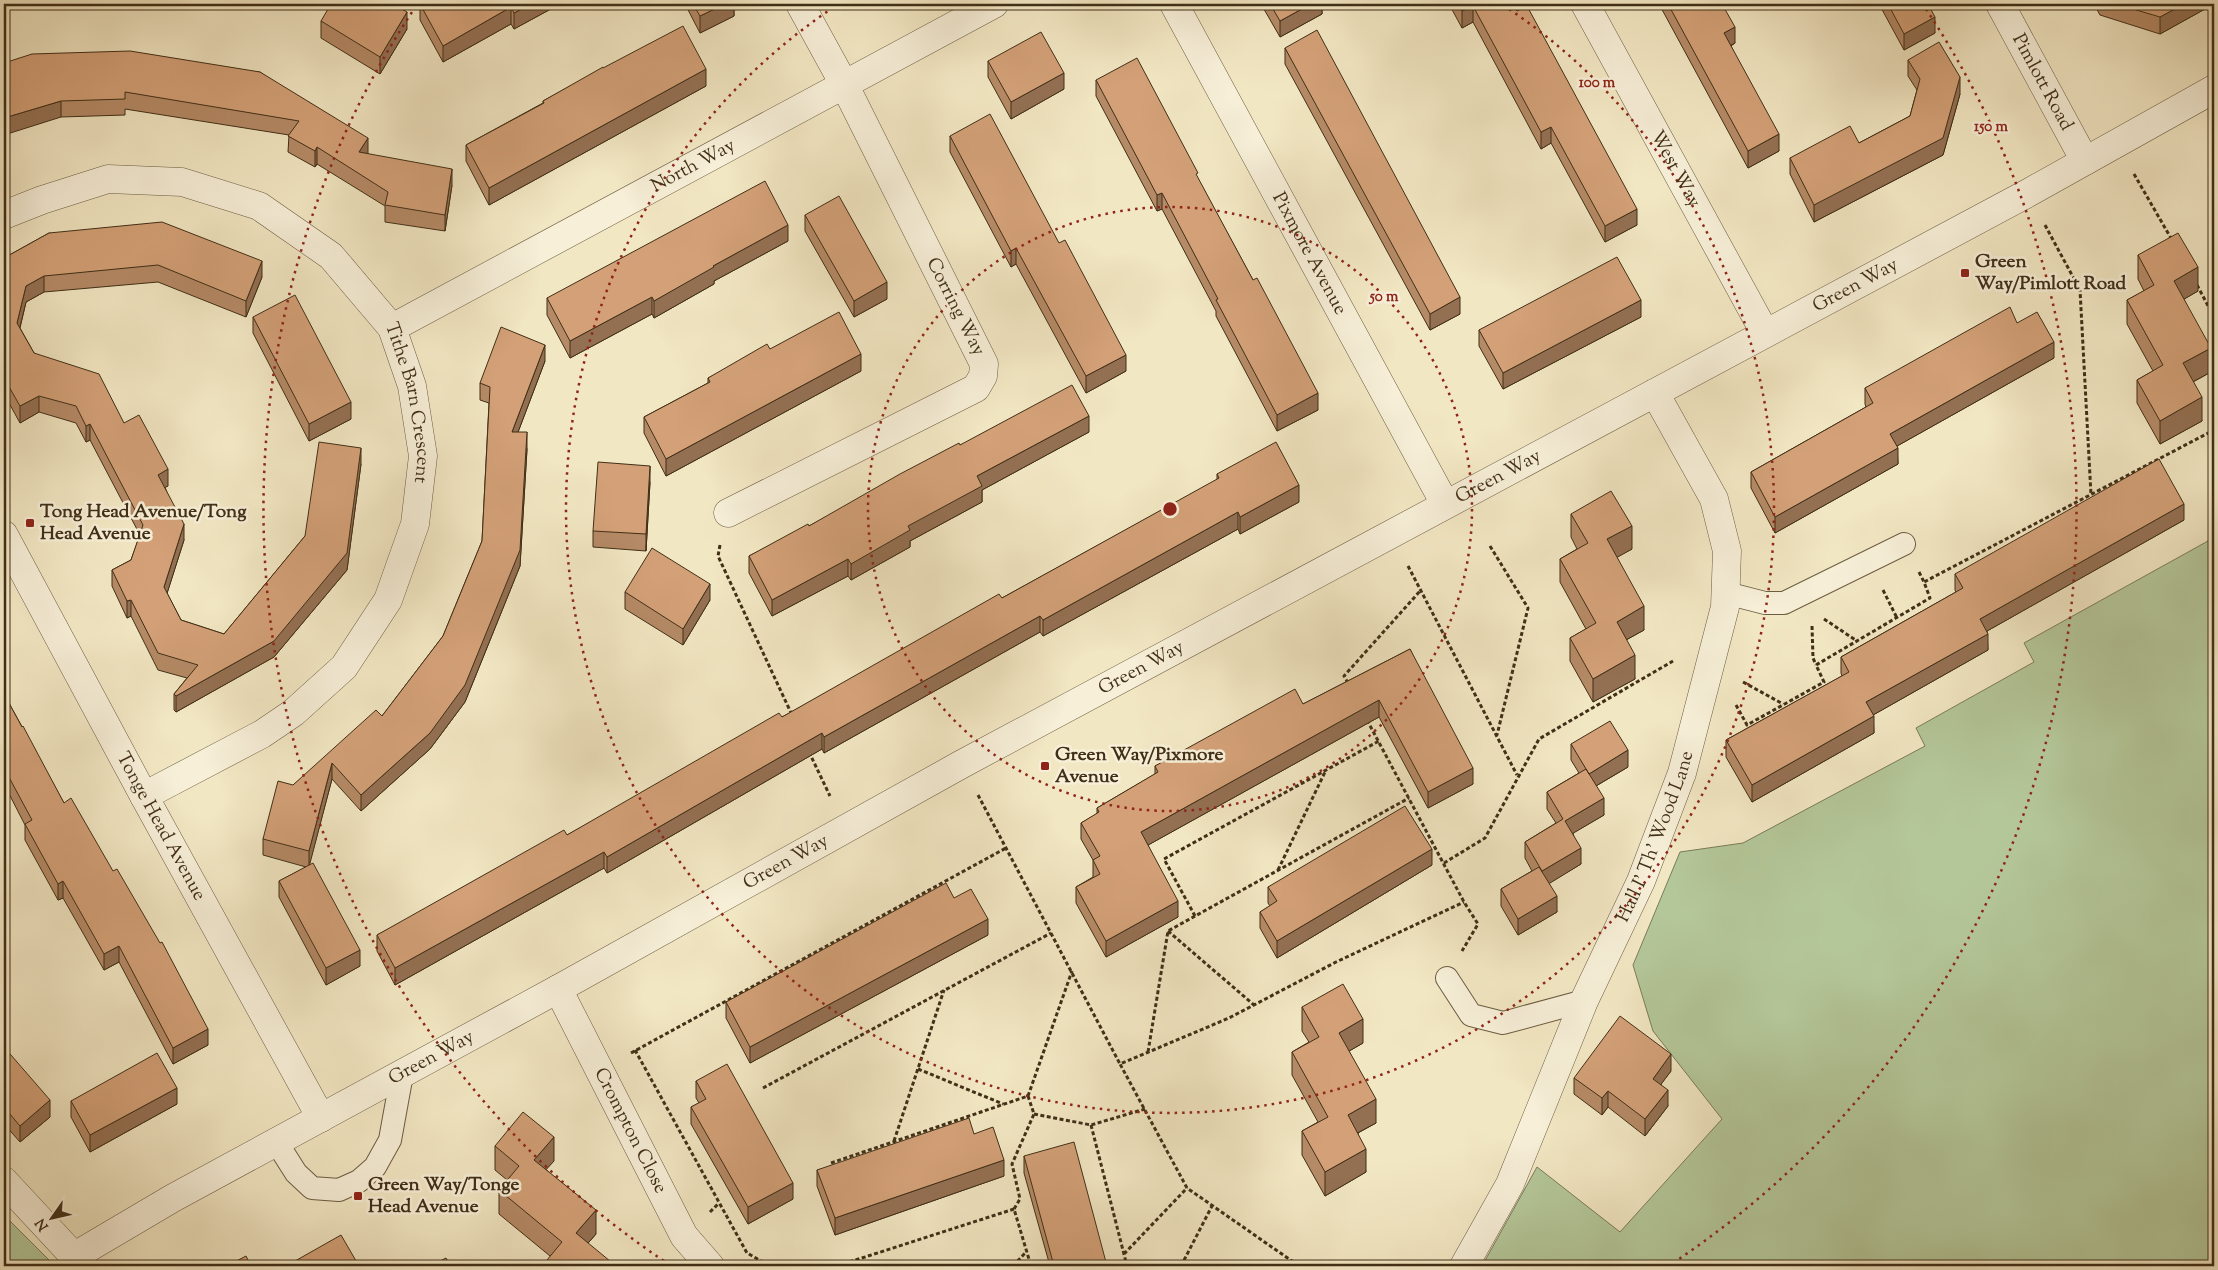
<svg xmlns="http://www.w3.org/2000/svg" width="2218" height="1270" font-family="'Sorts Mill Goudy',serif">
  <rect width="100%" height="100%" fill="#f2e7c3"/>
  <filter id="stains"><feTurbulence type="fractalNoise" baseFrequency=".004" numOctaves="4"/><feColorMatrix values="0 0 0 0 .2 0 0 0 0 .09 0 0 0 0 .02 0 0 0 .5 -.17"/></filter>
  <radialGradient id="worn" r=".72"><stop offset=".6" stop-color="#630" stop-opacity="0"/><stop offset="1" stop-color="#630" stop-opacity=".3"/></radialGradient>
  <path fill="#b4c799" stroke="#7a7b58" d="M2214,522V1266H1482L1537,1167L1620,1232L1722,1119L1653,1031L1633,965L1680,852L1743,843L1925,746L1916,728L2034,662L2024,643L2208,541Z
    M4,1215L55,1266H4Z"/>
  <g fill="none" stroke-linecap="round" stroke-linejoin="round">
    <g stroke="#6c5d42" stroke-width="24">
      <path id="service" d="M1726,593L1765,603H1784L1904,544
        M1447,978L1471,1015L1503,1023L1584,1001
        M277,1143L296,1173L312,1188L339,1190L359,1181L375,1167L390,1140L402,1074"/>
    </g>
    <g stroke="#6c5d42" stroke-width="29">
      <g id="minor">
        <path id="s1" d="M1174,4L1445,504"/>
        <path id="s2" d="M1585,4L1765,333"/>
        <path id="s3" d="M2000,4L2085,161"/>
        <path id="s4" d="M4,215L42,200L108,179L182,182L259,206L331,256L392,328L412,386L423,456L415,524L388,600L344,667L293,713L262,734L144,796"/>
        <path id="s5" d="M392,328L994,4"/>
        <path d="M728,513L976,388L983,376L984,364L845,86L800,4"/>
        <path id="s6" d="M4,535L144,796L321,1118"/>
        <path id="s7" d="M558,989L684,1236L710,1266"/>
        <path d="M4,1181L83,1266"/>
        <path id="s8" d="M73,1257L173,1198L558,989L962,764L2028,193L2214,89"/>
        <path id="s9" d="M1464,1266L1510,1184L1584,1001L1641,881L1682,773L1725,607L1727,551L1714,499L1655,393"/>
      </g>
    </g>
    <path stroke="#402f17" stroke-width="3" stroke-dasharray="4 2.5" stroke-linecap="butt" d="M2134,174L2172,240
      M2045,225L2080,290L2091,495
      M2197,285L2214,317
      M720,545L718,556L792,715
      M1490,546L1528,608L1497,735
      M1408,566L1517,775
      M1919,572L1924,582
      M1883,590L1897,618
      M1824,619L1857,641
      M1812,626L1813,658L1816,665
      M1743,682L1783,704
      M1348,683L1344,676L1421,590
      M1736,705L1747,725L1824,682L1816,665L1930,598L1924,582L2214,430
      M1367,720L1464,902L1478,924L1462,951
      M809,752L830,796
      M978,795L1120,1064
      M1444,863L1485,838L1539,739L1673,661
      M1278,870L1325,772
      M1195,916L1164,859L1379,741
      M1168,931L1254,1005
      M635,1050L747,1253L770,1266
      M1148,1052L1168,931L1409,798
      M631,1053L1006,848
      M918,1069L1003,1104
      M763,1088L1051,933
      M1028,1096L1034,1114L1012,1164L1020,1199L1014,1209L1031,1266
      M1034,1114L1091,1125L1145,1109
      M1091,1125L1127,1266
      M894,1141L944,990
      M831,1163L1028,1096L1072,971
      M710,1212L719,1203
      M1124,1254L1187,1188
      M837,1266L1014,1209
      M1013,1266L1027,1251
      M1181,1266L1212,1206
      M1299,1266L1187,1188L1120,1064L1229,1018L1336,962L1464,902"/>
    <use href="#service" stroke="#f7efd8" stroke-width="22"/>
    <use href="#minor" stroke="#f7efd8" stroke-width="28"/>
  </g>
  <path fill="#b58a66" stroke="#402f17" d="M420,4H560L514,29L511,24L443,62L420,20Z
    M685,4H734V16L700,33Z
    M1261,4H1322V14L1280,37Z
    M1449,4H1513L1637,225L1605,242L1551,143L1541,149L1473,22L1462,28Z
    M1659,4H1722L1735,43L1731,46L1779,151L1748,168Z
    M1879,4H1928L1935,33L1904,50Z
    M2094,4H2214L2160,34L2100,15Z
    M321,21L407,29L380,74L321,38Z
    M1285,48L1460,314L1430,330L1285,64Z
    M1908,60L1960,94L1943,155L1814,222L1790,174V158L1859,143L1910,116L1917,90L1908,76Z
    M988,61L1064,89L1011,119L988,77Z
    M4,63L260,72L368,154L452,185L445,231L385,222V206L317,164L315,167L288,152L289,135L125,109V115L61,117Z
    M603,68L706,86L489,205L466,161V145L543,103V101Z
    M1096,80L1198,179L1253,280L1318,410L1277,431L1216,316V311L1162,209L1157,211L1096,96Z
    M950,136L1126,371L1086,393L1016,264L1011,267L950,152Z
    M805,215L887,299L854,317L805,231Z
    M49,233L262,277L246,317L158,282L44,292L26,302L20,328L34,353L124,423L168,486L165,487L184,540L167,593L181,620L224,634L305,536L361,464L347,570L274,657L176,712L174,710V694L187,678L158,670L131,616L127,618L112,586V570L131,560L140,535L90,440L86,442L76,423L39,412L20,423L4,394V258Z
    M788,241L714,281V284L654,318L652,314L570,358L547,315V298Z
    M2138,255L2198,291L2184,299L2211,372L2193,382L2202,421L2160,444L2137,403V380L2153,371L2127,324V300L2144,291L2138,279Z
    M253,317L351,419L309,441L253,333Z
    M1641,317L1503,389L1479,346V330Z
    M2017,323L2054,358L1897,446L1898,464L1775,533L1751,488V472L1866,407L1865,404V388Z
    M770,349L861,371L666,476L644,433V417L708,383V378Z
    M545,361L518,432L527,449L520,566L465,702L430,749L361,811L332,779L309,865L360,966L326,985L279,897V881L306,867L263,855V839L293,785L382,716L443,636L482,541L489,403L480,400V383Z
    M1089,432L982,490V502L910,541V547L851,580L848,576L772,616L749,573V556L809,526L960,445Z
    M1217,474L1299,502L1240,534L1238,529L1043,636L1040,632L824,753L822,749L607,873L604,868L395,985L377,951V935L567,835L782,717L1002,598L1217,480Z
    M650,482L646,551L593,547V531Z
    M1571,514L1632,549L1617,557L1644,630L1626,640L1635,679L1593,702L1570,661V638L1586,629L1560,582V559L1577,549L1571,537Z
    M2184,520L1987,631L1988,650L1873,715L1874,733L1752,802L1726,757V740L1842,676L1841,673V657L1956,592L1955,590V574Z
    M625,592L710,600L683,645L625,609Z
    M1410,649L1473,784L1428,808L1379,717L1148,845L1178,917L1106,957L1076,903V887L1093,877V860L1081,839V823L1097,814V808L1155,774V766L1303,704Z
    M4,694L64,803L208,1045L173,1064L119,962L104,970L63,898L58,900L25,840V825L4,784Z
    M1571,744L1628,767L1596,786L1604,815L1573,833L1581,864L1549,883L1557,912L1518,935L1501,906V889L1532,871L1525,858V842L1556,823L1547,809V792L1579,773L1571,760Z
    M1432,865L1277,958L1260,928V912L1270,906L1268,903V887Z
    M954,898L988,935L750,1063L726,1018V1002Z
    M1302,1007L1363,1043L1349,1051L1376,1123L1358,1133L1366,1172L1325,1196L1302,1155V1131L1318,1122L1292,1075V1052L1309,1042L1302,1031Z
    M4,1047L50,1117L20,1142L4,1124Z
    M1671,1071L1661,1084L1668,1106L1645,1136L1608,1107L1602,1115L1574,1094V1078Z
    M696,1081L793,1199L748,1224L691,1124V1107L699,1103L696,1098Z
    M71,1101L177,1104L90,1152L71,1117Z
    M974,1134L1004,1176L835,1235L817,1186V1170Z
    M495,1146L554,1161L546,1169L596,1234L588,1243L550,1256L499,1214V1190L507,1180L495,1170Z
    M1024,1156L1107,1266H1050L1024,1173Z"/>
  <path fill="#947053" stroke="#402f17" d="M531,4H560L514,29V13Z
    M725,4H734V16L700,33V16Z
    M1311,4H1322V14L1280,37V21Z
    M2184,4H2214L2160,34V17Z
    M1473,6V22L1462,28V11Z
    M511,7V24L443,62V46Z
    M407,12V29L380,74V57Z
    M1935,17V33L1904,50V34Z
    M1735,27V43L1724,49V33Z
    M706,69V86L489,205V188Z
    M1064,73V89L1011,119V102Z
    M1960,77V94L1943,155L1814,222V205Z
    M61,101V117L4,135V118Z
    M1551,127V143L1541,149V132Z
    M1779,134V151L1748,168V151Z
    M368,138V154L359,152Z
    M317,147V164L315,167V151Z
    M452,169V185L445,231V215Z
    M1162,193V209L1157,211V195Z
    M1637,209V225L1605,242V226Z
    M788,225V241L714,281V284L654,318V301L713,266Z
    M1016,248V264L1011,267V251Z
    M262,261V277L246,317V301Z
    M2198,267V291L2174,305V281Z
    M44,276V292L26,302L17,339V323L26,286Z
    M887,282V299L854,317V301Z
    M652,297V314L570,358V341Z
    M1460,297V314L1430,330V314Z
    M1641,300V317L1503,389V373Z
    M2054,342V358L1890,450V434Z
    M545,345V361L512,448V432Z
    M2211,348V372L2183,387V363Z
    M861,354V371L666,476V459Z
    M1126,355V371L1086,393V376Z
    M1318,393V410L1277,431V415Z
    M39,396V412L20,423V406Z
    M2202,397V421L2160,444V421Z
    M351,402V419L309,441V424Z
    M1089,416V432L982,490V502L910,541V547L851,580V564L977,476Z
    M90,424V440L86,442V426Z
    M527,432V449L520,566L465,702L430,749L361,811V795L430,733Z
    M361,448V464L347,570L274,657L176,712V696L274,641Z
    M1898,448V464L1775,533V517Z
    M650,466V482L646,551V534Z
    M168,469V486L158,491V475Z
    M1299,485V502L1240,534V517Z
    M2184,504V520L1980,635V619Z
    M1238,512V529L1043,636V620Z
    M184,524V540L164,603V587Z
    M1632,526V549L1607,563V539Z
    M848,559V576L772,616V600Z
    M710,584V600L683,645V629Z
    M131,600V616L127,618V601Z
    M1644,606V630L1617,645V622Z
    M1040,616V632L824,753V737Z
    M1988,634V650L1866,719V702Z
    M1635,655V679L1593,702V679Z
    M1379,700V717L1141,849V832Z
    M1874,716V733L1752,802V785Z
    M822,733V749L607,873V857Z
    M1628,750V767L1589,790V774Z
    M332,763V779L309,867V851Z
    M1473,768V784L1428,808V792Z
    M1604,798V815L1565,838V821Z
    M1581,848V864L1542,888V871Z
    M1432,849V865L1277,958V941Z
    M604,852V868L395,985V968Z
    M63,881V898L58,900V884Z
    M1557,896V912L1518,935V919Z
    M1178,901V917L1106,957V941Z
    M988,919V935L750,1063V1047Z
    M119,946V962L104,970V954Z
    M360,950V966L326,985V968Z
    M1363,1019V1043L1339,1057V1033Z
    M208,1029V1045L173,1064V1048Z
    M1671,1054V1071L1653,1095V1079Z
    M177,1088V1104L90,1152V1135Z
    M1668,1090V1106L1645,1136V1119Z
    M1608,1091V1107L1602,1115V1098Z
    M1376,1099V1123L1348,1138V1115Z
    M50,1100V1117L20,1142V1126Z
    M554,1137V1161L534,1183V1160Z
    M1366,1149V1172L1325,1196V1172Z
    M1004,1160V1176L835,1235V1218Z
    M793,1183V1199L748,1224V1207Z
    M596,1210V1234L576,1257V1233Z"/>
  <path fill="#d3a077" stroke="#402f17" d="M331,4H393L407,12L380,57L321,21Z
    M420,4H531L514,13L511,7L443,46Z
    M693,4H725L700,16Z
    M1270,4H1311L1280,21Z
    M1458,4H1513L1517,11L1527,6L1637,209L1605,226L1551,127L1541,132L1473,6L1462,11Z
    M1668,4H1722L1735,27L1724,33L1779,134L1748,151Z
    M1888,4H1928L1935,17L1904,34Z
    M2116,4H2184L2160,17Z
    M683,26L706,69L489,188L466,145L544,103L543,101L603,67V68Z
    M1317,30L1460,297L1430,314L1285,48Z
    M1041,32L1064,73L1011,102L988,61Z
    M1939,42L1960,77L1943,138L1814,205L1790,158L1850,126L1859,143L1910,116L1920,79L1908,60Z
    M130,51L260,72L368,138L359,152L452,169L445,215L385,205L388,192L317,147L315,151L288,136L299,121L125,92V99L61,101L4,118V63L32,54Z
    M1137,58L1198,173L1196,174L1253,280L1257,278L1318,393L1277,415L1216,300L1218,299L1162,193L1157,195L1096,80Z
    M990,114L1059,243L1065,240L1126,355L1086,376L1016,248L1011,251L950,136Z
    M765,181L788,225L713,266L714,267L654,301L652,297L570,341L547,298Z
    M839,196L887,282L854,301L805,215Z
    M162,222L262,261L246,301L158,265L44,276L26,286L17,323L34,353L99,374L124,423L139,415L168,469L158,475L184,524L164,587L181,620L224,634L305,536L319,442L361,448L347,553L274,641L176,696L174,694L198,665L158,653L131,600L127,601L112,570L131,560L143,525L90,424L86,426L76,406L39,396L20,406L4,378V375L5,374L4,372V258L49,233Z
    M2178,233L2198,267L2174,281L2211,348L2183,363L2202,397L2160,421L2137,380L2163,365L2127,300L2154,285L2138,255Z
    M1617,257L1641,300L1503,373L1479,330Z
    M295,295L351,402L309,424L253,317Z
    M2010,307L2017,323L2037,312L2054,342L1890,434L1898,448L1775,517L1751,472L1873,403L1865,388Z
    M839,312L861,354L666,459L644,417L710,382L708,378L767,344L770,349Z
    M501,327L545,345L512,432H527L520,550L465,685L430,733L361,795L332,763L309,851L263,839L278,781L293,785L376,710L382,716L443,636L482,541L490,387L480,383Z
    M1072,385L1089,416L977,476L982,486L908,526L910,530L851,564L848,559L772,600L749,556L808,524L809,526L900,474L959,443L960,445Z
    M1276,442L1299,485L1240,517L1238,512L1043,620L1040,616L824,737L822,733L607,857L604,852L395,968L377,935L564,830L567,835L779,713L782,717L999,594L1002,598L1219,478L1217,474Z
    M2159,459L2184,504L1980,619L1988,634L1866,702L1874,716L1752,785L1726,740L1849,672L1841,657L1963,588L1955,574Z
    M598,462L650,466L646,534L593,531Z
    M1611,491L1632,526L1607,539L1644,606L1617,622L1635,655L1593,679L1570,638L1596,623L1560,559L1588,543L1571,514Z
    M652,548L710,584L683,629L625,592Z
    M1410,649L1473,768L1428,792L1379,700L1141,832L1178,901L1106,941L1076,887L1100,874L1093,860L1100,856L1081,823L1099,812L1097,808L1158,772L1155,766L1295,689L1303,704Z
    M4,694L22,727L23,726L64,803L71,798L113,871L117,869L160,943L162,942L208,1029L173,1048L119,946L104,954L63,881L58,884L25,824L32,820L4,768Z
    M1610,721L1628,750L1589,774L1571,744Z
    M1586,769L1604,798L1565,821L1581,848L1542,871L1525,842L1563,819L1547,792Z
    M1405,806L1432,849L1277,941L1260,912L1277,901L1268,887Z
    M313,863L360,950L326,968L279,881Z
    M1539,867L1557,896L1518,919L1501,889Z
    M946,883L954,898L971,889L988,919L750,1047L726,1002Z
    M1343,984L1363,1019L1339,1033L1376,1099L1348,1115L1366,1149L1325,1172L1302,1131L1328,1117L1292,1052L1319,1037L1302,1007Z
    M1620,1016L1671,1054L1653,1079L1668,1090L1645,1119L1608,1091L1602,1098L1574,1078Z
    M4,1047L50,1100L20,1126L4,1107Z
    M157,1053L177,1088L90,1135L71,1101Z
    M727,1064L793,1183L748,1207L691,1107L706,1099L696,1081Z
    M523,1112L554,1137L534,1160L596,1210L576,1233L616,1266H542L562,1242L499,1190L519,1166L495,1146Z
    M969,1118L974,1134L993,1127L1004,1160L835,1218L817,1170Z
    M1074,1142L1107,1266H1054L1024,1156Z
    M341,1235L359,1266H289L288,1265Z
    M246,1256L251,1266H227Z
    M446,1258L451,1266H430Z"/>
  <g fill="none" stroke="#8f2418" stroke-width="2.5" stroke-dasharray="2.5 5">
    <circle cx="1170" cy="509" r="302"/>
    <path d="M1503 5A604 604 0 1 1 837 5"/>
    <path d="M670 1265A906 906 0 0 1 414 9M1926 9A906 906 0 0 1 1670 1265"/>
  </g>
  <g fill="#8f2418" stroke="#f7efd8" stroke-width="2">
    <rect x="1960" y="268" width="10" height="10" rx="2.5"/>
    <rect x="25" y="518" width="10" height="10" rx="2.5"/>
    <rect x="1040" y="761" width="10" height="10" rx="2.5"/>
    <rect x="353" y="1191" width="10" height="10" rx="2.5"/>
  </g>
  <g text-anchor="middle" dominant-baseline="central" stroke-width="5" stroke-linejoin="round" paint-order="stroke">
    <g font-size="19" fill="#402f17" stroke="#f7efd8">
      <text stroke="none"><textPath href="#s3" startOffset="89">Pimlott Road</textPath></text>
      <text stroke="none"><textPath href="#s5" startOffset="342">North Way</textPath></text>
      <text stroke="none"><textPath href="#s2" startOffset="188">West Way</textPath></text>
      <text stroke="none"><textPath href="#s1" startOffset="284">Pixmore Avenue</textPath></text>
      <text stroke="none"><textPath href="#s8" startOffset="2030">Green Way</textPath></text>
      <text transform="translate(955 307) rotate(63)">Corring Way</text>
      <text stroke="none"><textPath href="#s4" startOffset="524">Tithe Barn Crescent</textPath></text>
      <text stroke="none"><textPath href="#s8" startOffset="1625">Green Way</textPath></text>
      <text stroke="none"><textPath href="#s8" startOffset="1220">Green Way</textPath></text>
      <text stroke="none"><textPath href="#s6" startOffset="331">Tonge Head Avenue</textPath></text>
      <text stroke="none"><textPath href="#s9" startOffset="471">Hall I' Th' Wood Lane</textPath></text>
      <text stroke="none"><textPath href="#s8" startOffset="815">Green Way</textPath></text>
      <text stroke="none"><textPath href="#s8" startOffset="410">Green Way</textPath></text>
      <text stroke="none"><textPath href="#s7" startOffset="159">Crompton Close</textPath></text>
    </g>
    <g font-size="19" font-weight="bold" fill="#402f17" stroke="#f7efd8" text-anchor="start">
      <text x="1975" y="262">Green<tspan x="1975" dy="22">Way/Pimlott Road</tspan></text>
      <text x="40" y="512">Tong Head Avenue/Tong<tspan x="40" dy="22">Head Avenue</tspan></text>
      <text x="1055" y="755">Green Way/Pixmore<tspan x="1055" dy="22">Avenue</tspan></text>
      <text x="368" y="1185">Green Way/Tonge<tspan x="368" dy="22">Head Avenue</tspan></text>
    </g>
  </g>
  <circle cx="1170" cy="509" r="8" fill="#8f2418" stroke="#f7efd8" stroke-width="2.5"/>
  <g font-size="15" text-anchor="middle" font-weight="bold" fill="#8f2418" stroke="#f7efd8" stroke-width="5" stroke-linejoin="round" paint-order="stroke">
    <text x="1597" y="87">100 m</text>
    <text x="1991" y="131">150 m</text>
    <text x="1384" y="301">50 m</text>
  </g>
  <rect width="2218" height="1270" fill="none" stroke="#f2e7c3" stroke-width="20"/>
  <rect x="5" y="5" width="2208" height="1260" fill="none" stroke="#402f17" stroke-width="2.5"/>
  <rect x="10" y="10" width="2198" height="1250" fill="none" stroke="#402f17"/>
  <g transform="translate(52 1218) rotate(236)" stroke="#f7efd8" stroke-width="4" paint-order="stroke">
  <path d="M0-4L9 19L0 12L-9 19Z" fill="#402f17"/>
  <text y="-8" font-size="14" font-weight="bold" text-anchor="middle" fill="#402f17">N</text>
  </g>
  <rect width="100%" height="100%" filter="url(#stains)"/>
  <rect width="100%" height="100%" fill="url(#worn)"/>
</svg>
